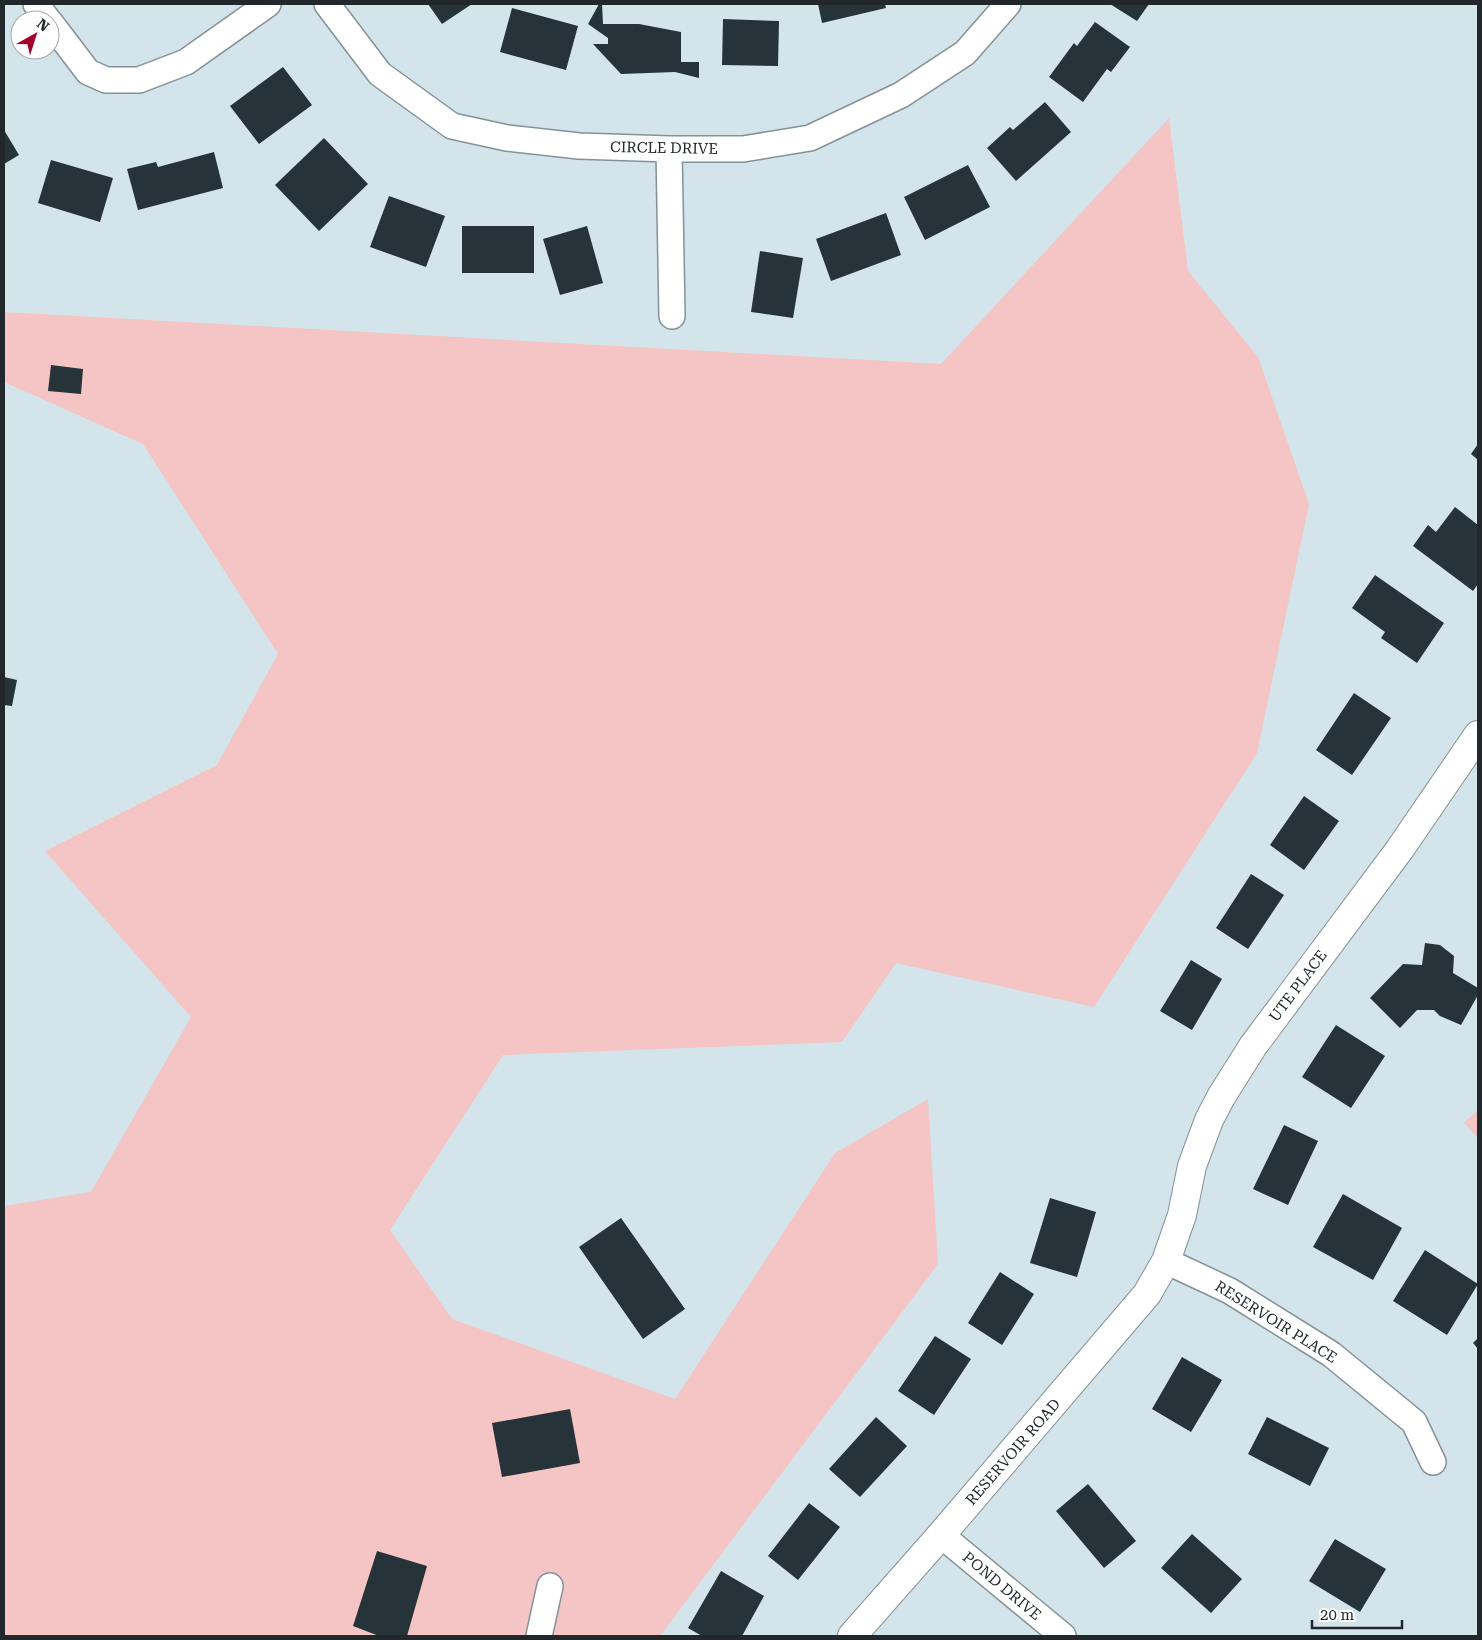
<svg xmlns="http://www.w3.org/2000/svg" width="1482" height="1640" font-family="'Roboto Serif',serif">
  <rect width="100%" height="100%" fill="#d3e4eb"/>
  <path fill="#f5c4c4" d="M1169,118L1188,271L1258,357L1309,504L1257,753L1094,1007L896,963L842,1042L503,1055L390,1230L452,1319L675,1399L835,1153L928,1099L938,1264L660,1636H4V1206L91,1192L191,1017L45,851L217,765L278,654L143,444L4,382V312L941,364Z
    M1478,1110V1138L1464,1123Z"/>
  <path fill="#263439" d="M428,4H472L442,24Z
    M599,4H602L603,24H639L681,32V62H699V78L675,72L621,74L593,44H608V38L588,24Z
    M818,4H885L886,8L822,23Z
    M1110,4H1149L1137,21Z
    M512,8L578,26L566,70L500,52Z
    M723,19L779,21L778,66L722,65Z
    M1095,22L1130,47L1111,72L1107,69L1083,102L1049,77L1074,43L1077,46Z
    M283,67L312,105L259,144L230,106Z
    M1045,102L1071,132L1016,181L987,148L1010,127L1013,130Z
    M4,130L19,155L4,164Z
    M324,138L368,184L319,231L275,185Z
    M214,152L223,188L138,210L127,169L156,162L158,167Z
    M51,160L113,178L100,222L38,203Z
    M968,165L990,207L925,240L904,197Z
    M389,196L445,216L426,267L370,247Z
    M886,213L901,255L831,281L816,239Z
    M462,226H534V273H462Z
    M587,226L603,283L560,295L543,239Z
    M760,251L803,258L793,318L751,312Z
    M51,365L83,369L81,394L48,391Z
    M1478,444V460L1471,454Z
    M1455,507L1478,525V584L1473,591L1413,546L1428,525L1436,532Z
    M1375,575L1444,623L1417,663L1381,638L1385,632L1352,608Z
    M4,677L17,680L12,706L4,705Z
    M1354,693L1391,718L1352,775L1316,750Z
    M1304,796L1339,821L1304,870L1270,845Z
    M1251,874L1284,895L1248,949L1216,928Z
    M1425,943L1440,945L1454,956L1453,973L1478,988V995L1461,1025L1440,1016L1434,1010H1417L1400,1028L1370,998L1403,964L1422,965Z
    M1191,960L1222,979L1192,1030L1160,1011Z
    M1336,1025L1385,1056L1351,1108L1302,1077Z
    M1284,1125L1318,1141L1288,1205L1253,1189Z
    M1343,1194L1402,1228L1373,1280L1313,1247Z
    M1050,1198L1096,1212L1077,1277L1030,1263Z
    M621,1218L685,1309L643,1339L579,1247Z
    M1425,1250L1478,1284L1447,1335L1393,1301Z
    M1000,1272L1034,1294L1002,1345L968,1323Z
    M935,1336L971,1359L934,1415L898,1391Z
    M1478,1338V1349L1473,1343Z
    M1182,1357L1222,1380L1191,1432L1152,1409Z
    M570,1409L580,1463L502,1477L492,1423Z
    M876,1417L907,1446L860,1497L829,1469Z
    M1267,1417L1329,1448L1310,1486L1248,1454Z
    M1088,1484L1136,1541L1104,1568L1056,1511Z
    M809,1503L840,1527L798,1580L768,1556Z
    M1192,1534L1242,1579L1211,1613L1161,1568Z
    M1335,1539L1386,1569L1360,1612L1309,1581Z
    M377,1551L427,1566L407,1636H379L353,1626Z
    M721,1571L764,1596L742,1636H702L688,1628Z"/>
  <g fill="none" stroke-linecap="round" stroke-linejoin="round">
    <g stroke="#829298" stroke-width="28">
      <path id="street" d="M36,4L48,20
        M327,4L380,74L452,126L507,138L579,146L669,149H743L810,138L901,95L965,53L1008,4
        M50,22L88,72L106,80H139L186,62L268,4
        M669,149L672,316
        M1166,1261L1230,1291L1331,1354L1414,1422L1433,1462
        M941,1535L1063,1636
        M539,1636L550,1586"/>
    </g>
    <g stroke="#829298" stroke-width="30">
      <path id="secondary" d="M852,1636L941,1535L1147,1294L1166,1261L1182,1215L1192,1166L1209,1120L1221,1097L1253,1046L1400,849L1478,735"/>
    </g>
    <use href="#street" stroke="#fff" stroke-width="25"/>
    <use href="#secondary" stroke="#fff" stroke-width="28"/>
  </g>
  <g text-anchor="middle" dominant-baseline="central" stroke-width="5" stroke-linejoin="round" paint-order="stroke">
    <g font-size="15" fill="#21272a" stroke="#fff">
      <text transform="translate(664 148) rotate(1)">CIRCLE DRIVE</text>
      <text transform="translate(1298 986) rotate(-53)">UTE PLACE</text>
      <text transform="translate(1276 1322) rotate(32)">RESERVOIR PLACE</text>
      <text transform="translate(1013 1452) rotate(-49)">RESERVOIR ROAD</text>
      <text transform="translate(1002 1586) rotate(40)">POND DRIVE</text>
    </g>
  </g>
  <rect width="1482" height="1640" fill="none" stroke="#21272a" stroke-width="10"/>
  <g transform="translate(35 35) rotate(39)"><circle r="24" fill="#ffffff" stroke="#a6a9aa"/>
  <path d="M0-4L9 19L0 12L-9 19Z" fill="#a2012a"/>
  <text y="-8" font-size="14" font-weight="bold" text-anchor="middle" fill="#21272a">N</text>
  </g>
  <path d="M1312 1620v8h90v-8" fill="none" stroke="#21272a" stroke-width="2.5"/>
  <text x="1320" y="1620" font-size="15" fill="#21272a" stroke="#ffffff" stroke-width="4" paint-order="stroke">20 m</text>
</svg>
